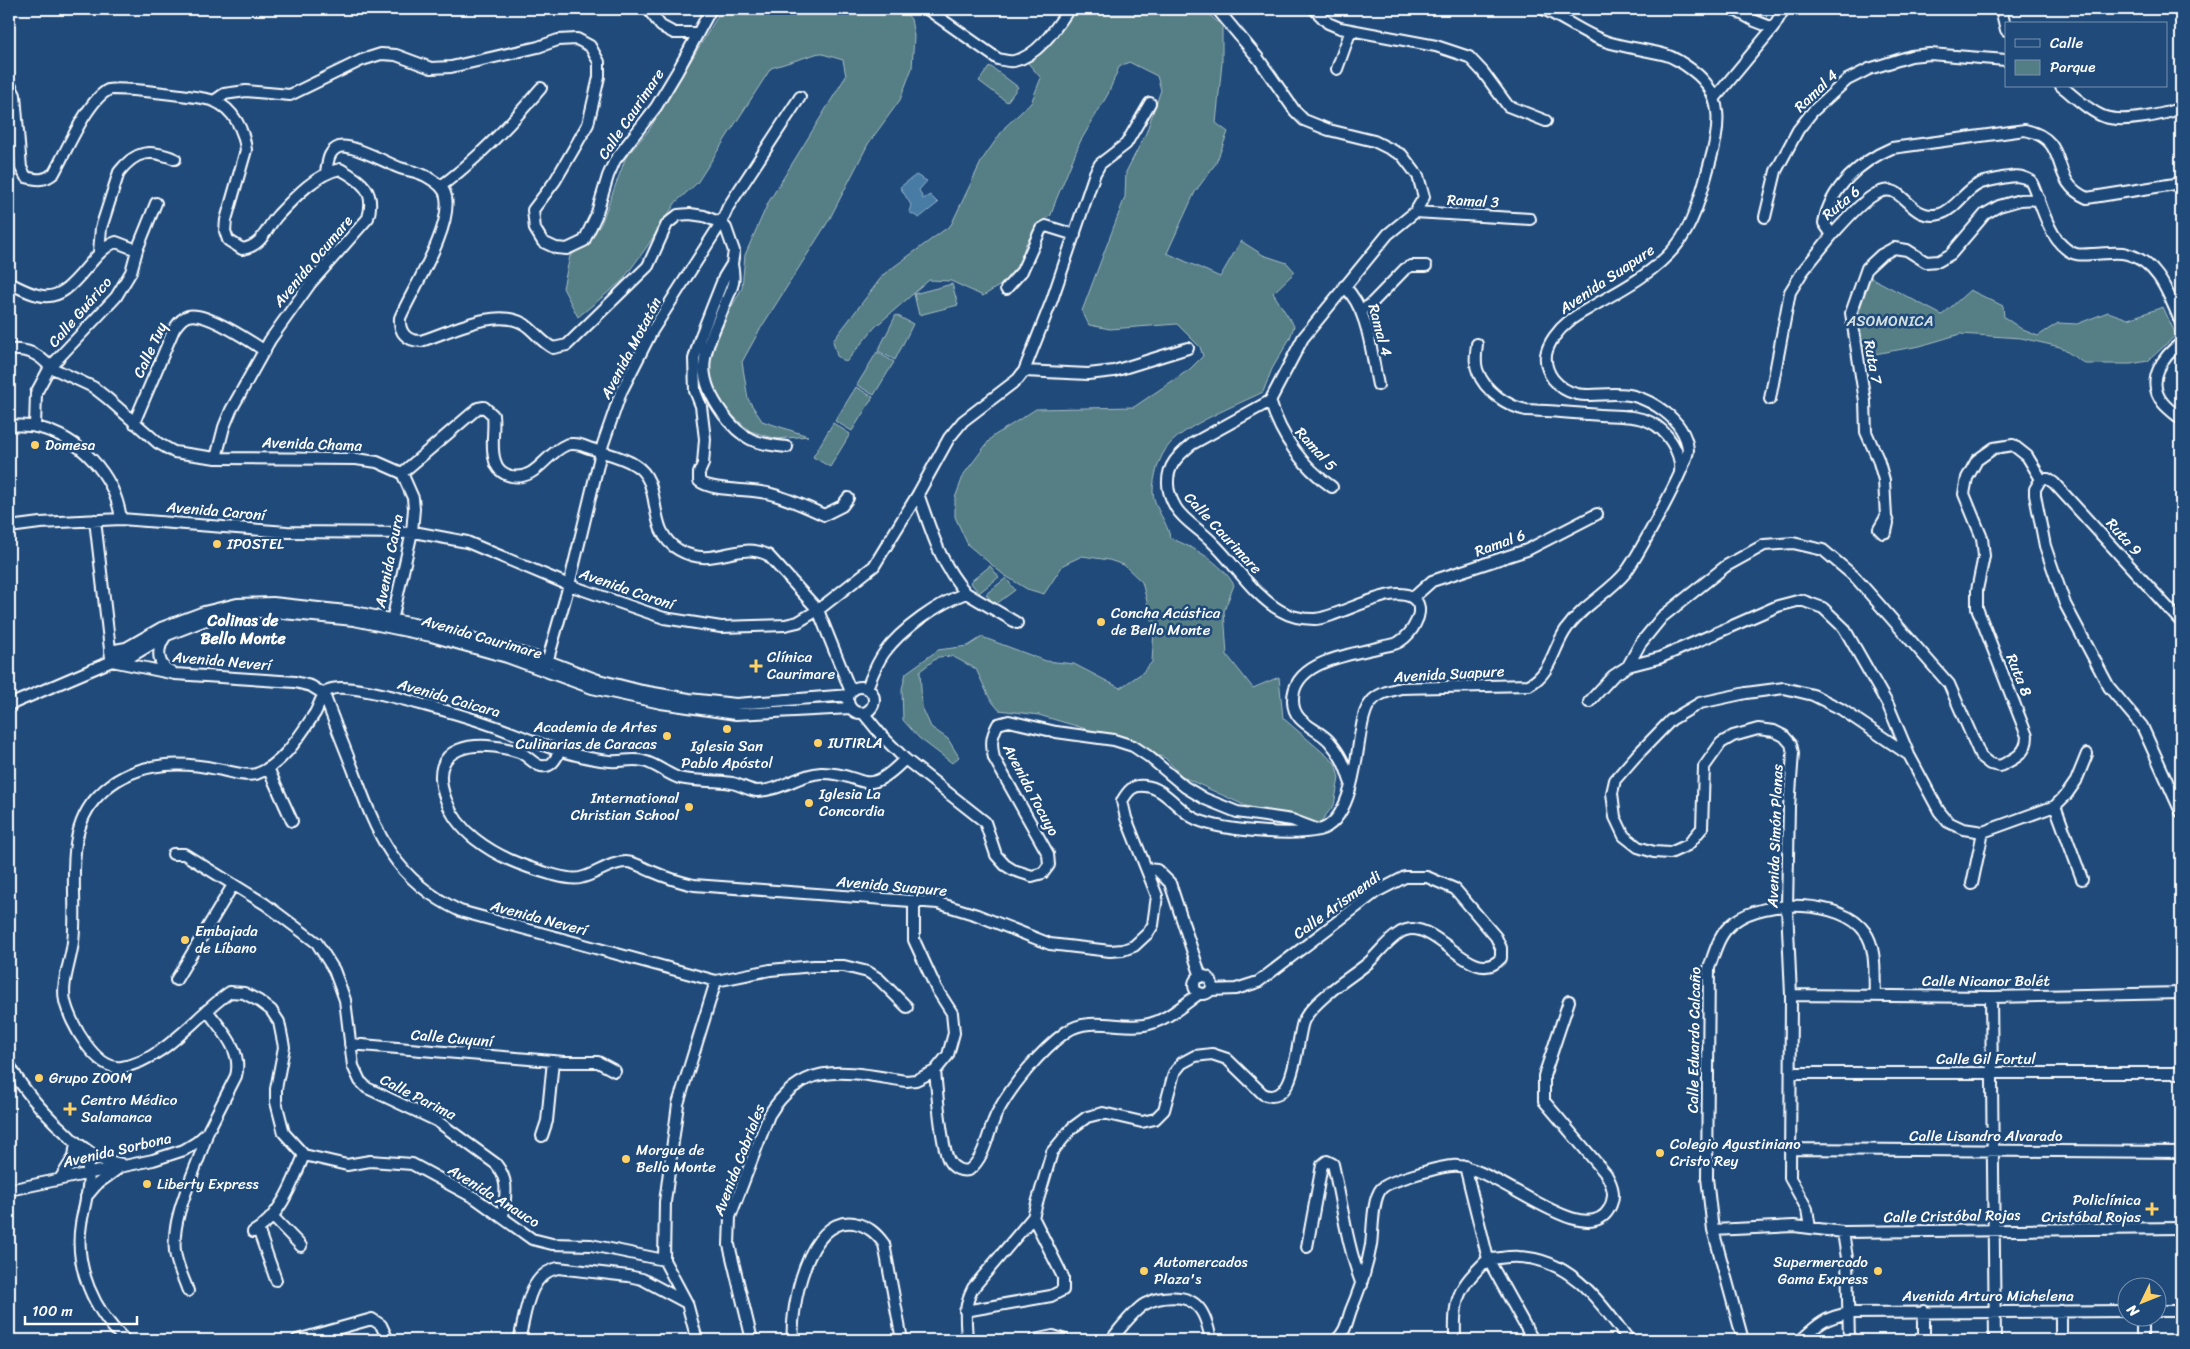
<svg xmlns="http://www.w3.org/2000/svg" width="2190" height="1349" font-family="Sriracha,sans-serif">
  <rect width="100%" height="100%" fill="#1f4a7a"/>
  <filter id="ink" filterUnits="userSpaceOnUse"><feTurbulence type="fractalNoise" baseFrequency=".02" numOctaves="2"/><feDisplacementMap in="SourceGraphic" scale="10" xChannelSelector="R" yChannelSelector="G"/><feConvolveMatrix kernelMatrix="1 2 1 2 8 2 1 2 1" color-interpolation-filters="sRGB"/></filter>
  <g filter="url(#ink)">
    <path fill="#547e85" stroke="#aabec2" d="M722,9H902L911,19L914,36L912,68L900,100L868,144L829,220L759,331L742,362L748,399L762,421L808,436L777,439L750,431L723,407L709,379V361L723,323L742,288L745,255L768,203L846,76L843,60L819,53L771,68L697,183L676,202L646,248L622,281L578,317L563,288L570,256L588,243L601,224L626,157L649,130Z
      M1074,9H1203L1222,26V63L1216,123L1228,132L1216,163L1195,192L1167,253L1220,277L1241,241L1263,255L1287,263L1295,272L1273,293L1294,326L1290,338L1272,369L1263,392C1237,405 1187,424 1169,445C1159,456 1153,478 1153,492C1154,509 1168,522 1170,538C1195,548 1221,562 1234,585L1224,611L1227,655L1253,688L1279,677L1283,718L1335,763L1339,778L1334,805L1319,824L1303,818L1246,806L1183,777L1165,758L1100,733L1039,715L999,710L990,699L976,669L952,656L938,657L920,671L922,707L931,727L948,739L959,757L952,763L919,738L903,720L902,689L906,673L938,650L968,646L982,637L1046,661L1074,664L1120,688L1142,673L1152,662L1154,629L1142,582L1124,565L1109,560L1082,556L1063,565L1044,594L1027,589L1004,575L968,545L955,517V498L964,474L992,437L1036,409L1134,407L1190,369L1203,356L1200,347L1177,324L1110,329L1089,325L1082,311L1125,197L1126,172L1146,133L1161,90L1157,76L1129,62L1119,67L1108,94L1080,142L1056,200L1051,215L1040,223L1026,243L1020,261L1010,279L983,296L951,281L929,280L875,327L846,362L837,356L833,341L884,274L951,225L982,160L1005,127L1031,103L1041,78L1028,63Z
      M990,66L1018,87L1007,102L979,81Z
      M1870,277L1942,315L1970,290L2003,306L2004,317L2023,330L2038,336L2058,323L2077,324L2108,312L2128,319L2163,307L2176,335L2148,361L2131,364H2085L2060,347L2021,338L1960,334L1920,346L1863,356L1859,312Z
      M952,284L958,305L919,315L914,294Z
      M896,315L913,324L895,360L878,351Z
      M877,352L894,362L874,395L857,385Z
      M856,387L873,397L852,431L835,421Z
      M833,423L850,434L830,467L813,457Z
      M990,566L999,577L979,593L970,582Z
      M1006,578L1015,590L995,605L986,594Z"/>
    <path fill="#487ca5" stroke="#91b0c9" d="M916,175L927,181L919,190L923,199L930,195L938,203L919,218L909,212L911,205L900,187Z"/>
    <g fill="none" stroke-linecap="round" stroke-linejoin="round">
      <g stroke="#fff" stroke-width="14">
        <path id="minor" d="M648,9L661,26L674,33H697
          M927,9L998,59C1004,60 1009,62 1014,61C1038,56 1056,28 1069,9
          M1217,9L1258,58L1295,111L1304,120L1329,130L1374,141L1402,155L1418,176L1424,197L1415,212L1388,234L1303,338L1270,401L1192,444C1179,455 1167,465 1168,484C1168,492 1172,501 1176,508C1185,522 1201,530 1212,542C1235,564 1253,595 1281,611C1291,617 1302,619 1314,619C1339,619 1403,575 1418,604C1420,609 1419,617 1416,622C1413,629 1407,637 1399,642C1395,645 1387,645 1381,647C1352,655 1292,660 1293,701C1293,723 1317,728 1329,741C1340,753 1345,765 1350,781
          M1314,9L1328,23L1340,28L1436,46L1469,57L1483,72L1508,106L1546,121
          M1733,9L1755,21L1773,28
          M2001,9L2006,30
          M1337,69L1351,30
          M9,83L15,95L21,168L26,177C37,180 45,181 54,173C66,152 87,101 108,90C114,86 204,97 214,101C234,109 244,131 246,150L226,220L225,231L228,240L242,249C263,246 265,229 278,215C295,197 316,174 340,169C362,181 376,191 368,218L310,284L270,340L231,410L224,427L216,458
          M2061,86C2074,96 2090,112 2105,117C2124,123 2163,115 2181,108
          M1715,98L1773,28L1784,9
          M214,101L224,94L246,91L290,95L362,60L381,54L396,55L431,68L451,67L538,47L558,40L577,39L590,46L599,62V77L592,107L588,124L572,152L555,181L533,210L535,229L543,242L556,248L567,249L584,241L596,216L608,176L615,160L656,107L677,72L711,9
          M326,172C328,162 328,151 339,147C351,143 387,163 400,168C409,171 421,172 429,178C436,182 445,188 446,197C452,229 413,288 400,318C399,332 406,341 421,341C450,332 496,307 524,324C535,331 541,342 553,348L567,345L648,266L667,224L678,215L690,214L704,216L721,223L726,228L734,251L732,264L724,277L700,338L694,359L695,391L701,406L705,439L703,464L699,473V481C713,492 751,488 771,494C789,499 807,507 824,515L842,506L848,498
          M2181,183L2087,198C2047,181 2073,140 2025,130L1892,148C1861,161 1830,188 1824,223L1832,235C1844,222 1864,198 1880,192C1904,182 1909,222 1940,214C1955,210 1965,190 1979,184C1986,181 1995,180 2002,178C2013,176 2020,174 2031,181C2040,200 2048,235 2065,248C2074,256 2082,255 2093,254C2104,254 2117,251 2127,254C2159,262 2169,296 2181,323
          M441,186C479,158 511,124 541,88
          M1415,212L1530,219
          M1765,217L1776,171L1798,130L1813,111L1847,80L1869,69L1911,56L1930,54L2006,60
          M137,250L156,203
          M99,252L101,228L119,172C136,150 151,149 175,159
          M732,264C736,284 732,286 725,304C707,349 690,369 723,414C742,440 756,444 787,447
          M9,283C18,287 28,293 38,295C73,305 88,252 116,242L137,250L131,272L116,297L50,367C38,353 27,349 9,350
          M1344,286C1369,310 1371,353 1378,385
          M1006,289L1022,271L1041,229L1046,226L1075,235
          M1361,310L1370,305L1405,269L1411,266H1426
          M2181,343C2163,356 2145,381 2163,403C2168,409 2175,414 2181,419
          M1477,344C1476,353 1474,363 1478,372C1485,391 1507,406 1526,410C1551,411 1575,413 1600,415C1616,416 1635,415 1650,422C1667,430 1682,453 1680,472
          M1024,371L1088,374L1114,371L1188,348
          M1770,399L1790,292L1803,271L1832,235
          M1270,401C1281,436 1302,466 1332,487
          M134,423L174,329C178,324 181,318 188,316C205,311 250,341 265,351
          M9,425C18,426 28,425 36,427C80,437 115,475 121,519
          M35,427L36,393L50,367L93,387L107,398L158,443L174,452L216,458L356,459L377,462L402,473L478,408L484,407L493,415C495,430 490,447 495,461C497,469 503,474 511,476C536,481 546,453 566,445C571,443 576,444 581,445C598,452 620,455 635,465C665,483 644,530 679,550C714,570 736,540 768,555L818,610L851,692
          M2041,479H2048L2054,483L2181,622
          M1886,517L1879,529L1883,533L1886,532L1888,523L1886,517L1884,480L1878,459L1866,432L1865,401L1851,313L1867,268L1881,255L1894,248L1907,250L1926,262L1939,261L1951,254L1985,214L1999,206L2020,200L2039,199
          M95,520L111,658
          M9,527L40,523L121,519L287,532L419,533L467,542L569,585L664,618L721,627L785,625L798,622L818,610L874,566L918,494L949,438L963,421L1018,379L1024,371L1052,300L1095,173L1100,164L1126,144L1150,103
          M966,593L1017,623
          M1414,597L1432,581L1527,550L1597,514
          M391,625L412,532L414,509L413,498L402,473
          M165,637C156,650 157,666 172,672
          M110,651L126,648L161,628L204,612L237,604L273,603L355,612L433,628L548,661L595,679L642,691L689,699L736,704L849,695
          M112,661L175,674L295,682L311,686L324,694C333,719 343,744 353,769C377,834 393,879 460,911L716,981L770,970L814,966H844L868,972L879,979L907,1007
          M546,666L569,585L603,444L621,392L652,331L721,223L728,207L800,97
          M1628,666L1659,658L1778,606L1801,600L1823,608L1844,628L1888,705L1909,755L1939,811L1948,822L1963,829L1983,832L2055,806L2067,794L2076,781L2087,754
          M848 700a13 13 0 1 1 26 0a13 13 0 1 1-26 0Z
          M867,688C872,676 876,664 884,653C901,629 939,603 966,593C939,562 932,532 918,494
          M1589,702L1613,676L1628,666L1640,644L1662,617L1726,566L1764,545L1793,543L1823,550L1855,577L1949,684L1981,757L1990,764L2000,766C2014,759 2027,754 2027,736L1977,608V590L1984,556L1982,538L1964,494L1967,478L1977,460L1994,448L2013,445L2027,456L2041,479L2035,489V495L2045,546L2065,604L2109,687L2142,726L2181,812
          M9,705L112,661L130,657L167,635L206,620L238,612H273L354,620L431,636L507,657L592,688L661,703L736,714L851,708
          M864,714L882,736L905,759L985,822L996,855L1005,865L1013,870L1032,876L1043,873L1049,865L1048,854L994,758C991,744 991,737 998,724L1009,721L1056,732L1114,740L1133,746L1148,756L1185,787L1205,799L1237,812L1292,820L1316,829
          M560,751C556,758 552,768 541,766C533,764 527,755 519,752C478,739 424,743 446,800C452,817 461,828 475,839C498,857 522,866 550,874C559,876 570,880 580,878C596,875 609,862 626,862C635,862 643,868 651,871C665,877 679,882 694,885L938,903L977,915L1050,944L1110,951L1123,950L1134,946L1148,933L1153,925L1157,896L1126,818L1122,801C1128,791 1133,784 1145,786C1163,787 1177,808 1192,817C1215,831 1292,836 1319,830C1352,822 1356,758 1361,730C1363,721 1364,710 1371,702C1378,693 1390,691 1401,688L1529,685C1552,673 1553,647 1567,628C1583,605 1609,593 1626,572C1637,557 1688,465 1688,450C1687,435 1677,421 1665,412C1656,405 1645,399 1634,396C1604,388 1576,407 1553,379C1548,372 1545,364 1546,355C1548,343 1558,330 1568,322C1577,314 1589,309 1598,303C1625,288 1656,271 1676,246C1695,223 1702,190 1710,162C1720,128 1725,94 1692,70C1684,64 1676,58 1666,55C1648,50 1629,48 1611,43C1588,37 1566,19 1543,9
          M268,768L292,821
          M2055,806L2082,879
          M173,854H184L265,904L317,943L334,970L340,986L345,1000L353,1066L360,1081L367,1088L437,1121L496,1164C510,1182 505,1195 503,1217
          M1147,869L1157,870L1170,883L1201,977
          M1972,884L1983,832
          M1194 985a9 9 0 1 1 18 0a9 9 0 1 1-18 0Z
          M176,980L233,885
          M1791,995L1991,997L2181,993
          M1991,997L1995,1340
          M350,1044L564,1062H598L615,1071
          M9,1064C20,1086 38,1106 55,1123C68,1135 82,1146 87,1164C92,1183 84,1206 81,1224C74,1267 94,1311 125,1340
          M935,1071C937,1090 941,1147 949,1161C953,1168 961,1172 969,1170C986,1157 988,1130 997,1113C1012,1085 1041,1050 1066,1032C1089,1016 1119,1029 1144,1025C1165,1022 1183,1005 1200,993
          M1791,1073H2181
          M542,1136L547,1121L553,1061
          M80,1145L99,1159L121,1164
          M1791,1149L2181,1152
          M1465,1166L1488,1259L1533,1340
          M60,1179L74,1157L76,1142
          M9,1190L153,1160L184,1150L197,1142L207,1133L236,1076C243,1050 221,1030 207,1010
          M86,1197L97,1184L119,1168
          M272,1216L301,1246
          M1810,1228L1807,1209L1790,1178L1791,995L1787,907L1789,807L1793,753L1791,744L1784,736L1774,731L1758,729L1733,736L1721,743L1704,767L1702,828L1688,845L1670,853L1654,852L1638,847L1624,836L1615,817L1612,793L1615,780L1636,756L1671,720L1700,703L1746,693L1784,688L1813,695L1841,709L1909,755
          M258,1229L276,1280
          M1713,1230L1794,1226L1843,1232L2181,1228
          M253,1232C280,1218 293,1182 304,1155
          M1843,1232L1847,1258L1849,1340
          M1307,1247L1322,1165L1327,1161L1333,1164C1342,1204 1347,1246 1362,1285
          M664,1260L591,1245L552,1244L532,1239L475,1198L412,1164L370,1161L347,1165L304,1155L284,1133L276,1102V1089L284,1047L279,1022L271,1010L259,1001L244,993L230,992C196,1015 165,1060 122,1067C96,1071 70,1023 65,1001C61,983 71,961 73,942C79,896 61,832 99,795C130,763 175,760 217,769C229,771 243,777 256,774C282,766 301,734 315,713C319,706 321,695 329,690C346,681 418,704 439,709C465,716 490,724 515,734C531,740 548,748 565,752C579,756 595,760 610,761C622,762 633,758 643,761C656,764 667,774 679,778C696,782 715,780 732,783C741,785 748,790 757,791C781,791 799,774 821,773C865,772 863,802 905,759
          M188,1291C184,1279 176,1264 175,1251C171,1214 197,1170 207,1134
          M965,1311L1051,1296L1063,1290V1277L1033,1217
          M1924,1311V1340
          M2158,1311H2181
          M9,1339V1340
          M297,1340L372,1319L381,1325L388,1340
          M519,1340C526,1315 527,1274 558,1268L628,1276L642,1279L687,1303
          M697,1340L687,1303L664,1260L665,1202L678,1104L716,981
          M752,1340L729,1245L730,1217L769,1115C805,1057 850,1073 906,1081L916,1080L935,1071L948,1055L954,1033L952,1013L936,988L914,940V901
          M793,1340C790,1308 808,1216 854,1223C868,1226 876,1233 884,1244L902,1340
          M967,1340C966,1319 963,1307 973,1288L1033,1217L1052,1152L1072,1128L1087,1117L1103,1113L1142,1122L1155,1119L1164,1110L1174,1073L1182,1063L1195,1056L1212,1054L1227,1059L1263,1094C1296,1108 1296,1042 1303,1022C1308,1010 1322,999 1331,991C1343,981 1356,973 1368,963C1378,954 1386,942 1398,934C1401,931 1408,929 1412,929C1443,929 1475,987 1501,958V948L1496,937L1455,889L1427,877H1405L1376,892L1258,982L1236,989L1211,990
          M1034,1340L1053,1336L1065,1340
          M1111,1340C1119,1330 1134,1310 1145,1304C1160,1296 1187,1293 1199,1308C1206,1316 1209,1330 1211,1340
          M1336,1340C1346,1332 1347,1321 1351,1310C1360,1289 1367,1268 1371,1245C1373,1230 1372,1200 1381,1189C1387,1181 1439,1167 1452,1166C1491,1161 1584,1253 1609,1209C1616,1196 1613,1186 1606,1174L1544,1101V1076L1569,1001
          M1455,1340C1454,1297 1457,1289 1488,1259C1498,1259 1509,1256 1519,1257C1572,1259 1600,1303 1629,1340
          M1743,1340L1713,1230L1707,1178L1709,968C1715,951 1719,933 1734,922C1764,899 1842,899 1865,932C1877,948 1874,976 1875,995
          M1801,1340C1818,1324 1826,1317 1850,1313L2128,1311
          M2061,1340V1311
          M2142,1340V1316"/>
      </g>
      <use href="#minor" stroke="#1f4a7a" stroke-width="10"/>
    </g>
  </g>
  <g fill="#ffd166" stroke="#1f4a7a" stroke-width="2">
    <circle cx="35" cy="445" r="5"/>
    <circle cx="217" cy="544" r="5"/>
    <circle cx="1101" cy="622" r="5"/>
    <path d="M753.5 658.5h5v5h5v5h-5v5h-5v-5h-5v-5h5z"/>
    <circle cx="727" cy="729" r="5"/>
    <circle cx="667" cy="736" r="5"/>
    <circle cx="818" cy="743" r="5"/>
    <circle cx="809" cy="803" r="5"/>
    <circle cx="689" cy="807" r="5"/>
    <circle cx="185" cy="940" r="5"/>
    <circle cx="39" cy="1078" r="5"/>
    <path d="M67.5 1101.5h5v5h5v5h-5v5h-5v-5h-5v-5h5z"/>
    <circle cx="1660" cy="1153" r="5"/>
    <circle cx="626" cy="1159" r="5"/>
    <circle cx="147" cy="1184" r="5"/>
    <path d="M2149.5 1201.5h5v5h5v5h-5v5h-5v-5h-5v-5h5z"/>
    <circle cx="1144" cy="1271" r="5"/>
    <circle cx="1878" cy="1271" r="5"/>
  </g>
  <g text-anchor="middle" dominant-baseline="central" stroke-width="5" stroke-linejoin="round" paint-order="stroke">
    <g font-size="15" fill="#fff" stroke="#1f4a7a">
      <text transform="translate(1816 91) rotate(-44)">Ramal 4</text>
      <text transform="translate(631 114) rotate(-56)">Calle Caurimare</text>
      <text transform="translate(1473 201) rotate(3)">Ramal 3</text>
      <text transform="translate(1841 203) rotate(-40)">Ruta 6</text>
      <text transform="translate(313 261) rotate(-50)">Avenida Ocumare</text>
      <text transform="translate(1607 279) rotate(-34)">Avenida Suapure</text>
      <text transform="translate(80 312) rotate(-49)">Calle Guárico</text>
      <text transform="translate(1380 330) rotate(75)">Ramal 4</text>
      <text transform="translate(631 348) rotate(-62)">Avenida Motatán</text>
      <text transform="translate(150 350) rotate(-65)">Calle Tuy</text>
      <text transform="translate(1873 362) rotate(80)">Ruta 7</text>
      <text transform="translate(312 444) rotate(2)">Avenida Chama</text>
      <text transform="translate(1316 449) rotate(48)">Ramal 5</text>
      <text transform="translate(216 511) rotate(5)">Avenida Caroní</text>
      <text transform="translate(1223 533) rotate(47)">Calle Caurimare</text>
      <text transform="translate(2124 537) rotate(48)">Ruta 9</text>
      <text transform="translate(1500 543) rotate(-20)">Ramal 6</text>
      <text transform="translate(389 561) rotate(-79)">Avenida Caura</text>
      <text transform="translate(627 589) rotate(19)">Avenida Caroní</text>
      <text transform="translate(482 637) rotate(16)">Avenida Caurimare</text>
      <text transform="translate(222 661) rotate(5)">Avenida Neverí</text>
      <text transform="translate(1449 674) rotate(-3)">Avenida Suapure</text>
      <text transform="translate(2019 675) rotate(68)">Ruta 8</text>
      <text transform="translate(449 698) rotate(16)">Avenida Caicara</text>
      <text transform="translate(1031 790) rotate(62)">Avenida Tocuyo</text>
      <text transform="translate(1775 836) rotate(-88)">Avenida Simón Planas</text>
      <text transform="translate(892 886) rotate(5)">Avenida Suapure</text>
      <text transform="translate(1337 905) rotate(-36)">Calle Arismendi</text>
      <text transform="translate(539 918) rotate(15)">Avenida Neverí</text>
      <text x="1986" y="981">Calle Nicanor Bolét</text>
      <text transform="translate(452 1038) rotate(5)">Calle Cuyuní</text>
      <text transform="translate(1694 1040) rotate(-89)">Calle Eduardo Calcaño</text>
      <text x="1986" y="1059">Calle Gil Fortul</text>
      <text transform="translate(418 1097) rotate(27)">Calle Parima</text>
      <text x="1986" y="1136">Calle Lisandro Alvarado</text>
      <text transform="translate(117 1150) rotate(-13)">Avenida Sorbona</text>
      <text transform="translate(739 1160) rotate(-69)">Avenida Cabriales</text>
      <text transform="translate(494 1196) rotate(32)">Avenida Anauco</text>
      <text transform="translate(1952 1216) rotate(-1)">Calle Cristóbal Rojas</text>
      <text x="1988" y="1296">Avenida Arturo Michelena</text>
    </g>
    <g font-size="15" fill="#d4dfe0" stroke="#1f4a7a">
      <text x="1890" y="321">ASOMONICA</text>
    </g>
    <g font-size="15" fill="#fff" stroke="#1f4a7a" text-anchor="start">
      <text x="45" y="445">Domesa</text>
      <text x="227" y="544">IPOSTEL</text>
      <text x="1111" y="613">Concha Acústica<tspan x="1111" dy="17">de Bello Monte</tspan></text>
      <text x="767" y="657">Clínica<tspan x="767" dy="17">Caurimare</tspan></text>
      <text x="657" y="727" text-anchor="end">Academia de Artes<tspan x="657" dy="17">Culinarias de Caracas</tspan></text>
      <text x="828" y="743">IUTIRLA</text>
      <text x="727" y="746" text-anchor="middle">Iglesia San<tspan x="727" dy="17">Pablo Apóstol</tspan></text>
      <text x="819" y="794">Iglesia La<tspan x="819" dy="17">Concordia</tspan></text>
      <text x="679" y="798" text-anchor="end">International<tspan x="679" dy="17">Christian School</tspan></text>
      <text x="195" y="931">Embajada<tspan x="195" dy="17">de Líbano</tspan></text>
      <text x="49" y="1078">Grupo ZOOM</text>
      <text x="81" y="1100">Centro Médico<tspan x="81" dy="17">Salamanca</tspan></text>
      <text x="1670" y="1144">Colegio Agustiniano<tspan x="1670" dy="17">Cristo Rey</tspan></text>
      <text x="636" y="1150">Morgue de<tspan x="636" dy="17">Bello Monte</tspan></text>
      <text x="157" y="1184">Liberty Express</text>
      <text x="2141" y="1200" text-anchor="end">Policlínica<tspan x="2141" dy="17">Cristóbal Rojas</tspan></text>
      <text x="1154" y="1262">Automercados<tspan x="1154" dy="17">Plaza's</tspan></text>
      <text x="1868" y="1262" text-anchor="end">Supermercado<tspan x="1868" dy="17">Gama Express</tspan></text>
    </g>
    <g font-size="16" font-weight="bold" fill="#fff" stroke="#1f4a7a">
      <text x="243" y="620">Colinas de<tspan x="243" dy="18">Bello Monte</tspan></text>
    </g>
  </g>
  <rect width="2190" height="1349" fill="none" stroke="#1f4a7a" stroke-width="30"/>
  <rect x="15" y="15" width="2160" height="1319" fill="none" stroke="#fff" stroke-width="2" filter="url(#ink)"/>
  <rect x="2005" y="22" width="162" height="65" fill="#1f4a7a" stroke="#7992af"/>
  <rect x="2015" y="39" width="25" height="8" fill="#1f4a7a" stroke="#7992af"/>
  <text x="2050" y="48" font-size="15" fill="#ffffff">Calle</text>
  <rect x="2015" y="60" width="25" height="15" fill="#547e85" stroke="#7992af"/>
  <text x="2050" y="72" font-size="15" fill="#ffffff">Parque</text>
  <g transform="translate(2142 1302) rotate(227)"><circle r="24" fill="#1f4a7a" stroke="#7992af"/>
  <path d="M0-4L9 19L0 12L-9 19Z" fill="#ffd166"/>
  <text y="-8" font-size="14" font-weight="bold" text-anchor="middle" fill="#ffffff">N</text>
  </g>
  <path d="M25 1316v8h112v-8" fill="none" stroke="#ffffff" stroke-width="2.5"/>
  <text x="32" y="1316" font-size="15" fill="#ffffff" stroke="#1f4a7a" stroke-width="4" paint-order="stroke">100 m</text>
</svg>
